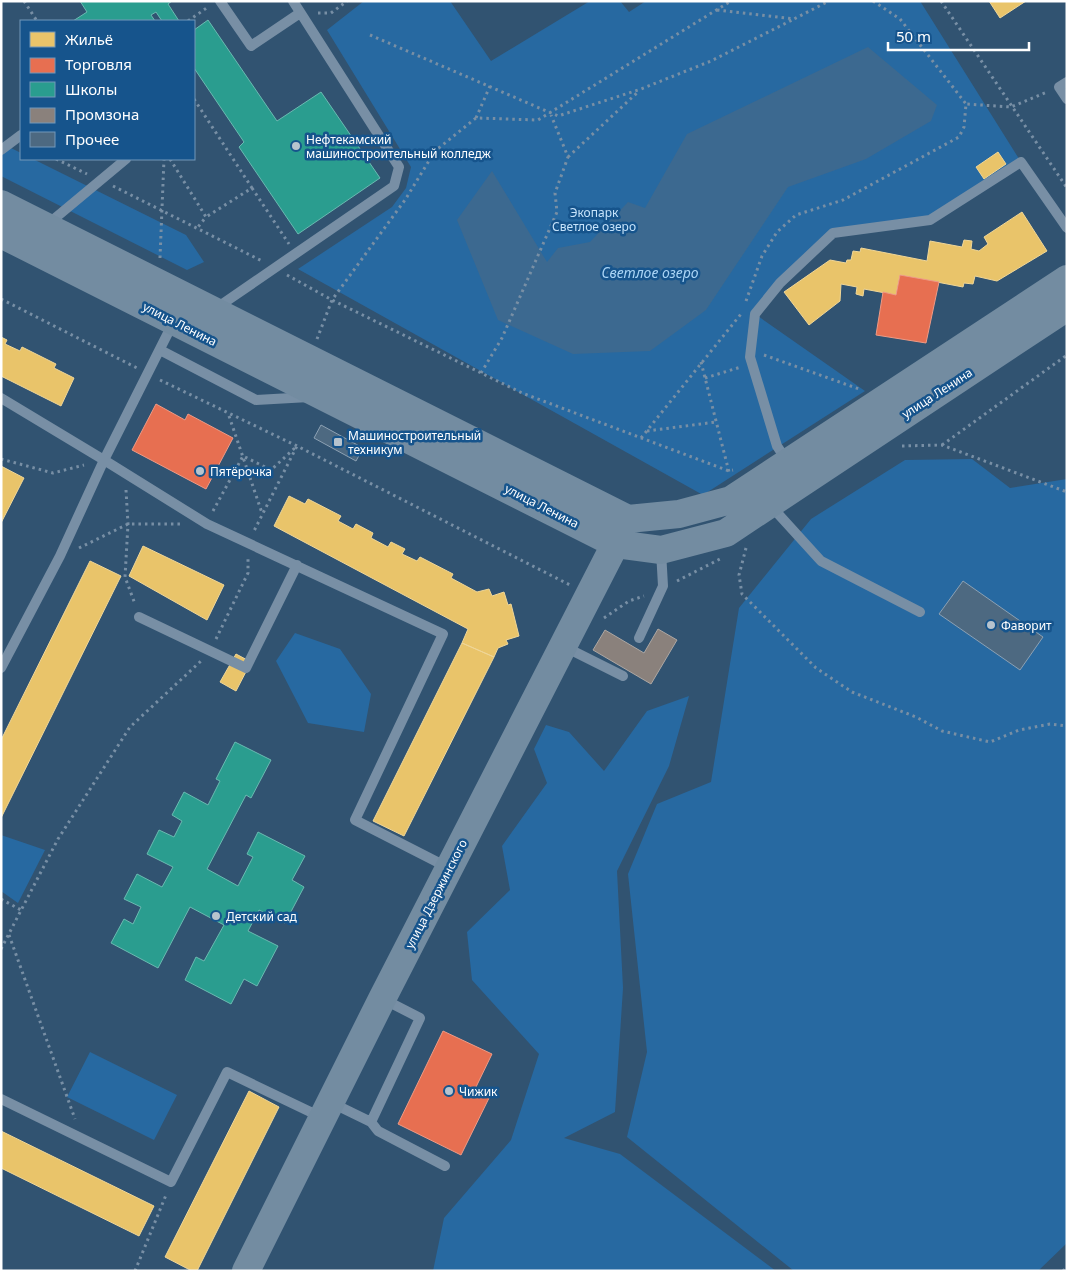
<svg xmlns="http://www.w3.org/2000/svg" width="1068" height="1272" font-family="'Noto Sans',sans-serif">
  <rect width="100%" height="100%" fill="#315371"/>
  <path fill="#2769a1" d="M364,1H450L491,61L590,1H620L629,12L646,1H920L1021,162L930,220L833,233L755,314L865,391L703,495L298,269L392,207L406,188L411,167L327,30Z
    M1,143L21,153V159H33L186,235L204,262L187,270L1,176Z
    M972,459L1010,488L1067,479V1243L1038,1271H794L627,1137L647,1052L628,874L657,804L711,782L739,608L811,519L905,460Z
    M295,633L340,649L371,694L364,732L308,723L276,661Z
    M689,696L669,766L617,871L623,988L615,1112L564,1138L620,1154L776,1271H433L444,1218L511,1140L539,1054L472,980L467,932L510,890L502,846L547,783L534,749L546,725L569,732L604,771L647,711Z
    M1,835L45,850L18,903L1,891Z
    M90,1052L177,1095L154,1140L67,1097Z"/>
  <path fill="#3c6990" d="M868,47L937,105L931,121L866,159L788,187L706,310L650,351L573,354L498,320L457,220L492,171L547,262L558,248L590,242L628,202L645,208L687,134Z"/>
  <path fill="#e9c46a" stroke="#f0d697" d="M989,1H1026L1000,18Z
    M998,152L1006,164L984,179L976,167Z
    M1022,212L1047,251L997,281L975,276L973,284L964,283L963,287L900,275L896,295L864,289L863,296L856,294L857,287L841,284L840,301L809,325L784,292L830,260L846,263L847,260H851L853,251L860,252L861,248L927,261L930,241L962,247L964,240L972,241L971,249L979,251L988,244L984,237Z
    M1,337L7,340L5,344L20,351L22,347L56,364L54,368L74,378L61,406L1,376Z
    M1,466L24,478L1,523Z
    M289,496L305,504L308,499L341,516L338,521L353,529L356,524L373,533L371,538L388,547L391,542L405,549L402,554L417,561L420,557L453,574L451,578L477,592L489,589L492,596L504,592L508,605L511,604L519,636L506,640L508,644L498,648L494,657L462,643L468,629L274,526Z
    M143,546L224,585L207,620L129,576Z
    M90,561L121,576L1,818V740Z
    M462,643L494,657L404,836L373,821Z
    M236,654L251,662L236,691L220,682Z
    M249,1091L279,1107L197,1271H192L165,1257Z
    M1,1131L154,1206L139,1236L1,1168Z"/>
  <path fill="#e76f51" stroke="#ee9a85" d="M900,275L939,282L926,343L876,335L883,292L896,295Z
    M156,404L185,420L188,414L233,438L206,489L132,450Z
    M443,1031L492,1054L476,1087L491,1094L461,1155L398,1124Z"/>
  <path fill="#2a9d8f" stroke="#6abab1" d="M80,1H172L168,4L179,21H162L156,12L151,15L155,21H73L87,12Z
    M208,20L277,121L321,92L380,178L298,234L239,147L244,142L194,68V30Z
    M235,742L271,760L251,798L246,795L207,869L238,886L253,857L247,854L258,832L305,856L292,880L304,887L285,923L259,910L248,931L278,946L257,986L244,979L231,1004L185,980L196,957L204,961L224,925L190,907L158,968L111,943L124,919L133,924L141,907L124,899L137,874L162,887L173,867L147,854L159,830L174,837L182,821L172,815L184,792L208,805L220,781L216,779Z"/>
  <path fill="#8a817c" stroke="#ada7a3" d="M658,629L677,640L651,684L593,650L605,630L644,653Z"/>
  <path fill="#4d6981" stroke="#8ca1b4" d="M321,425L363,448L356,461L314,438Z
    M963,581L1043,637L1020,670L939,614Z"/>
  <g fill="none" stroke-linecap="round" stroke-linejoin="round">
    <path stroke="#788fa5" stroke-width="3" stroke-dasharray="2.5 4" stroke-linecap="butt" d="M24,1L37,21
      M873,1L900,19L966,104
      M941,1L1067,188
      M717,10L794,19L829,1
      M318,13H331L347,1
      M188,21L208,7
      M370,35L558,116L641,89L711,61L794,19
      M194,99L252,188L206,217
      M476,118L490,86
      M568,157L639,91
      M56,159L87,174
      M170,159L206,217L198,227
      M113,186L262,261
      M252,188L289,244
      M160,258L164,159
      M287,275L332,300L522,393L729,471L733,470
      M1,299L137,368
      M746,301L762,256L777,232L796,215L843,200L959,137L964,127L966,104L1011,107L1047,92
      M317,339L332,300L405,200L435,151L476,118L538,120L731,1
      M764,355L859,389
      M701,362L729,472
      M481,373L502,338L557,212L555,193L568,157L551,115
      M705,378L741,367
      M160,380L297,446L570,585
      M229,416L262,513
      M647,431L716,422
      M641,438L741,314
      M942,445L1067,355
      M902,446L942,445L1067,492
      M1,459L53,473L84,465
      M126,490L128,524L125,577L135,604
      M213,511L243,456L271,470L297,446L254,531
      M79,548L128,524H180
      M746,548L739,575L742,594L816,668L852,692L916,717L942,731L990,742L1019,730L1050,724L1067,726
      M677,581L720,559
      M604,618L629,601L644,596
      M216,639L248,573V558
      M1,899L21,910
      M9,935L75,1119
      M1,949L58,839L130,727L201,661
      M135,1271L166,1195
      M1063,1271L1067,1267"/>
    <path stroke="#788fa5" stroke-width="10" d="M220,1L251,46L300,13
      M1067,82L1059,87L1067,99
      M1,150L21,135
      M48,224L126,159
      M215,309L394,186L399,167L293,1
      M160,350L256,400L309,397
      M1,398L104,460L174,321
      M787,461L777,446L750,357L755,314L780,283L833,233L930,220L1021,162L1067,228
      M770,505L821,561L920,612
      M139,617L246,668L297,565
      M639,638L663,586L661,551
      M563,646L623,676
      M1,668L60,556L104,460L207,524L443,634L355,820L447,867
      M1,1099L171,1182L227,1072L321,1117
      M332,1103L371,1122L420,1018L383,999
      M371,1122L378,1131L445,1166"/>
    <path stroke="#738ca1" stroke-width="28" d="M1,204L628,519L679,514L731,500L1067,279
      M1,234L616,544L661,550L726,533L1067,307
      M246,1271L382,999L623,529"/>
  </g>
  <g fill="#b7c3cd" stroke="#16548c" stroke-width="2">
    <circle cx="296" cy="146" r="5"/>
    <rect x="333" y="437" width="10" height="10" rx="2.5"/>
    <circle cx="200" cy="471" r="5"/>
    <circle cx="991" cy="625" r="5"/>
    <circle cx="216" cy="916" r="5"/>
    <circle cx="449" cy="1091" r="5"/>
  </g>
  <g text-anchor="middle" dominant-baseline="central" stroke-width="5" stroke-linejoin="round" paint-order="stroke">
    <g font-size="12" fill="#fff" stroke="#16548c" text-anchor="start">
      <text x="306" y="139">Нефтекамский<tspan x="306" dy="14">машиностроительный колледж</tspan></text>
      <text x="348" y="435">Машиностроительный<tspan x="348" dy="14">техникум</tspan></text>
      <text x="210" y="471">Пятёрочка</text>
      <text x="1001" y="625">Фаворит</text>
      <text x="226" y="916">Детский сад</text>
      <text x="459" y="1091">Чижик</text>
    </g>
    <g font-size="12" fill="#c6e3fb" stroke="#16548c">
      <text x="594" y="212">Экопарк<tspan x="594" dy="14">Светлое озеро</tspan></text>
    </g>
    <g font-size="12" fill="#fff" stroke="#16548c">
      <text transform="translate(180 324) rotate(27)">улица Ленина</text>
      <text transform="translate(937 393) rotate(-33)">улица Ленина</text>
      <text transform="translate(542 506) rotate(27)">улица Ленина</text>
      <text transform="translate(436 894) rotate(-63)">улица Дзержинского</text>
    </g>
    <g font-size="14" font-style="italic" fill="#abd5f6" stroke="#16548c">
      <text x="650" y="272">Светлое озеро</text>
    </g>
  </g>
  <rect width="1068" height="1272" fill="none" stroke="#ffffff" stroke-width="5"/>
  <rect x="20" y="20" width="175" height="140" fill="#16548c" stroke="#7398ba"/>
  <rect x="30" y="32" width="25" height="15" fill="#e9c46a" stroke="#7398ba"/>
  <text x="65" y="45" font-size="15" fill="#ffffff">Жильё</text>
  <rect x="30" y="58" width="25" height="15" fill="#e76f51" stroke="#7398ba"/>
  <text x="65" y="70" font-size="15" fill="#ffffff">Торговля</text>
  <rect x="30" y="82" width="25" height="15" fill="#2a9d8f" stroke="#7398ba"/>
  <text x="65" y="95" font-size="15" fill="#ffffff">Школы</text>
  <rect x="30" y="108" width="25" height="15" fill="#8a817c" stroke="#7398ba"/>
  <text x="65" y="120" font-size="15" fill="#ffffff">Промзона</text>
  <rect x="30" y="132" width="25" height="15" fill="#4d6981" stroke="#7398ba"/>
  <text x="65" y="145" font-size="15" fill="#ffffff">Прочее</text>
  <path d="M888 42v8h141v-8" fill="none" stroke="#ffffff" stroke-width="2.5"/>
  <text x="896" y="42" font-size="15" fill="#ffffff" stroke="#16548c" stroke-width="4" paint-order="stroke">50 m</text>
</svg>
